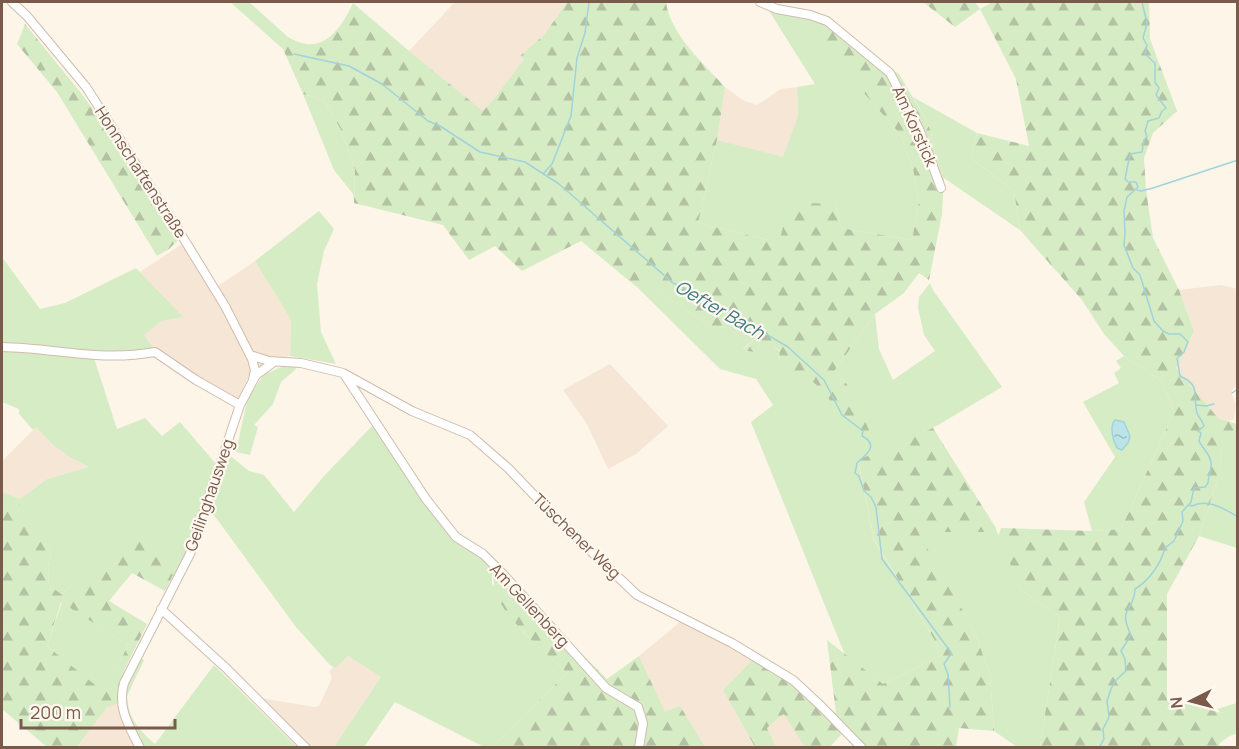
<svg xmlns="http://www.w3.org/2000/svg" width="1239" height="749" font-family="Manrope,sans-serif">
  <defs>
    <pattern id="forest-firs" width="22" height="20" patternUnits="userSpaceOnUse" patternTransform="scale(1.5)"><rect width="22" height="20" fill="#d6ecc5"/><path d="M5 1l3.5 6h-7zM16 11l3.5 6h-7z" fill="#b2c2a2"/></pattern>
    <pattern id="water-ripples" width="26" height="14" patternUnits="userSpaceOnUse" patternTransform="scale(1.5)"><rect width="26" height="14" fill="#bbe3e8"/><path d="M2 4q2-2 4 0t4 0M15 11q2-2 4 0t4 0" fill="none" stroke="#9dbbbe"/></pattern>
  </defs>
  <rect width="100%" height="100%" fill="#fdf5e8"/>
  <path fill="#f5e6d6" d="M455,2H567L545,34L520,56L524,59L493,100L483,111L409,51Z
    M725,87L744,101L757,105L781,89L797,87L798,116L783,158L717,140Z
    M182,244L200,271L206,268L218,286L255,261L291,320L290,356L275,358L249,375L240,396L237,398L199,379L160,350L155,351L143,335L161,321L182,317L140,272Z
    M1221,285L1237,289V384L1231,392L1236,405L1234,419L1229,421L1218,418L1176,368L1194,331L1179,290Z
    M610,364L668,426L636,454L608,469L587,424L563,390Z
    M36,427L53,445L71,458L89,467L47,479L20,499L2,492V461Z
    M685,618L756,656L723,690L755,747H705L680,707L665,713L639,656Z
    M348,656L381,677L334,747H308L260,698L315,707L319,706L332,678L329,671Z
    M119,703L137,747L77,748L107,706Z
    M785,714L805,747H776L767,728Z"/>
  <path fill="#d6ecc5" d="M230,2H249L288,37L283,49Z
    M766,6L826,22L865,94L901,135L913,169L919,202L912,240L841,228L836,205L789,212L780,240H768L698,223L717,140L783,157L798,116L797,87L815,84Z
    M303,94L324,100L341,130L355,170L354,200L353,194L334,170Z
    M913,97L977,133L971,158L1014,191L1020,230L944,178L928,123Z
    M319,211L334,229L324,251L317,284L321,332L336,364L290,356L291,320L255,261Z
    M2,257L40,309L65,303L136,268L183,317L161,321L144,335L155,351L93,355L117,429L145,418L162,436L180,422L216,464L205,509L176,579L137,538L61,594L49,585L48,567L51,550L17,521L20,499L47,479L89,467L71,458L53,445L36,427L33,430L19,414V409L2,402Z
    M643,280L710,326L725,328L734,319L758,336L743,349L774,347L779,351L780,362L812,380L822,390L849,387L835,370L875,314L879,349L893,380L935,351L924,335L918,308L919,297L930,283L933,290L1002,387L933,428L858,461L874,540L943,654L883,684L845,655L751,422L773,405L756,379L720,369L638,288Z
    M1124,356L1162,381L1174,412L1121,529L1092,531L1084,502L1115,457L1083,402L1119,383L1114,373L1121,368L1116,361Z
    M286,365L295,366L296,369L281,382L273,404L254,425L258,427L250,455L236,452L247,401L263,375Z
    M375,423L448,529L482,555L492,569V584L522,631L567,673L492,747H484L395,702L364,747H334L381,677L348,656L335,668L330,665L296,627L211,511L207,508L227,453L249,471L264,475L294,512L324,476Z
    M1223,436L1237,439V548L1199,536L1219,475Z
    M917,532H997L1022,591L1060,617L1040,747H1017L994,731L990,675L975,632Z
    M62,602L128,645L105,694L47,646Z
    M138,656L144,660L127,696C128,718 139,730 155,744L214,665L297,747H142L126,716L124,684Z
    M1237,703V733L1228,737L1220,743L1217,709Z"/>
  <path fill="url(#forest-firs)" fill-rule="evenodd" d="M567,2H666C670,34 704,64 725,87L717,140L698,223L768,240H780C782,231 784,219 789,212C797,199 823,204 836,205L841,228L912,240L919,202L913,169L901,135L825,49L826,22L880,63L899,74L928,123L944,178L942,214L929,280L919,273L904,293L875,314L835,370L849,387L875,443L860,440L822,390L812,381L810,385L794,381L780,362L779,350L774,347L766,354L743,350L758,336L735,320L725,328L710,326L644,281L638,288L581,241L522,271L495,246L469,260L443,225L354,203L355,170L341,130L324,100L303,94L283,49L288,37C293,40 300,43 306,44C330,47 344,22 353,3L409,51L483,111L493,100L524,59L520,56L545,34Z
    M923,2H975L980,9L993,2H1149L1150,39L1177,111L1153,133L1144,158L1146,190L1153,238L1179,290L1194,331L1176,368L1218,418L1237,424V439L1223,437L1219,475L1199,536L1167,594V701L1217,709L1221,734L1219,747H1040L1060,617L1022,591L998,537L1001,528L1092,531L1121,529L1174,412L1162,381L1124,356L1104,334L1082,300L1020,230L1014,191L971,158L977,133L1029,146L1016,79L980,9L955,27Z
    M25,24L81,93L121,148L179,239L169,249L157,256L57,92L17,44Z
    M933,428L996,528L997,532H918L975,632L990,675L994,731L959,728L956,747L856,748L846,729L830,747H805L784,714L767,728L776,747H755L723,690L756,656L785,674L836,713L827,640L883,684L943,654L874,539L858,460Z
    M2,492L20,499L18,521L51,550L48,567L49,585L61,594L137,537L173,575L165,591L132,573L109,601L147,624L124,671L121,683L119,703L107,707L77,747H47L2,709ZM61,602L128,645L105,693L47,646Z
    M482,555L607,679L639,656L665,712L680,706L705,747H492L567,673C543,650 513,627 497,597C492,588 495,579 492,570C491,565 485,559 482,555Z"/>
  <path fill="url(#water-ripples)" stroke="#a1d3da" stroke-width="1.5" d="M1115,420L1124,422L1130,436L1128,443L1122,450L1117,448C1113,441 1109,426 1115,420Z"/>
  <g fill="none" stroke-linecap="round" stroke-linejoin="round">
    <path stroke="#a1d3da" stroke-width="1.5" d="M294,54L349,66L382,84L428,121L440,126L480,152L525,162L559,184L673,283L710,301L788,347L824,380L842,415L863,431L862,436C880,445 866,455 857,463L855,473L859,476L864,491L871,497L876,507L882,559L950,651L951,654L944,664L948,674L950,707
      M543,174L552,164L571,116L577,58L585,33L589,2
      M1137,190L1141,191L1153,188L1238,160
      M1232,393L1238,389
      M1197,405L1206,406L1214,404
      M1189,505L1192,506C1207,498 1225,509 1238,517
      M1099,748L1104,739L1103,729L1109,717L1107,701L1111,689L1115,681L1126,671L1125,659L1121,651L1131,635C1117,605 1134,614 1135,589C1150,580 1161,563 1165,548L1174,541L1183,521L1182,512L1191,502L1194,488L1205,487L1208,483C1208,476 1212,470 1211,463C1211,455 1202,448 1199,441L1201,433L1198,431L1204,426C1202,420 1199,418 1197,413C1192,394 1202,386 1180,376L1177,358L1184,352L1188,342L1180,334H1169L1163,331L1154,321L1140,275L1133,268L1124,245L1125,233L1124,211L1127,197L1138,187L1136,182H1128L1125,179L1130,154L1142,152L1144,140L1147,137L1145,131L1148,121L1159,118L1162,111L1166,108L1156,95L1159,88L1155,82V63L1145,54L1147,45L1143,38L1147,23L1142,2"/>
    <g stroke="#d0bcad" stroke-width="10">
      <path id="minor" d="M12,2L27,16L86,87L179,231L225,306L252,359L255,370L253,380
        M760,2L777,9L810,15L827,21L890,73L919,129L941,188
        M2,347C56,348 99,362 155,352L196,380L240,405
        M250,355L269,361L301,363L343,373L412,411L470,435L508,468L558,520L637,595L732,643L793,680L821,706L862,748
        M344,374L426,499L456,537L483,554L504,575L606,688L638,707L643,723L639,748
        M161,609L226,668L306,748
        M140,748C129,726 117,708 124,683L190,554L240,405L256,375L274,362"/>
    </g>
    <use href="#minor" stroke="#fff" stroke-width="8"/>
  </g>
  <g text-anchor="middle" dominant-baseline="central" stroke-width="4.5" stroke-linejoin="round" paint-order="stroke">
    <g font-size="16" fill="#795a4b" stroke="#fff8ef">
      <text transform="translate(915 126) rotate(66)">Am Korstick</text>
      <text transform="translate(141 172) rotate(57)">Honnschaftenstraße</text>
      <text transform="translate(209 495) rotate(-71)">Geilinghausweg</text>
      <text transform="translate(577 536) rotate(44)">Tüschener Weg</text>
      <text transform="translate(530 605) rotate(47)">Am Gellenberg</text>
    </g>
    <g font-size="18" font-style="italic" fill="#407b85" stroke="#fff8ef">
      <text transform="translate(720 309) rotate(30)">Oefter Bach</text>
    </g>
  </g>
  <rect width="1239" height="749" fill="none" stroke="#795a4b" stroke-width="6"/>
  <g transform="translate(1191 701) rotate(264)" stroke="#fff8ef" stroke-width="4.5" paint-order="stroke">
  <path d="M0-4.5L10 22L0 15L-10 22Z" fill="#795a4b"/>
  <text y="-9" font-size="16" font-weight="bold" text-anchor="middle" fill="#795a4b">N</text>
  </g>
  <path d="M21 719v9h154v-9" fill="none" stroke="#795a4b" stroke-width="3"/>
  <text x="30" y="719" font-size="18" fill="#795a4b" stroke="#fff8ef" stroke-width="4.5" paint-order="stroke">200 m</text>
</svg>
